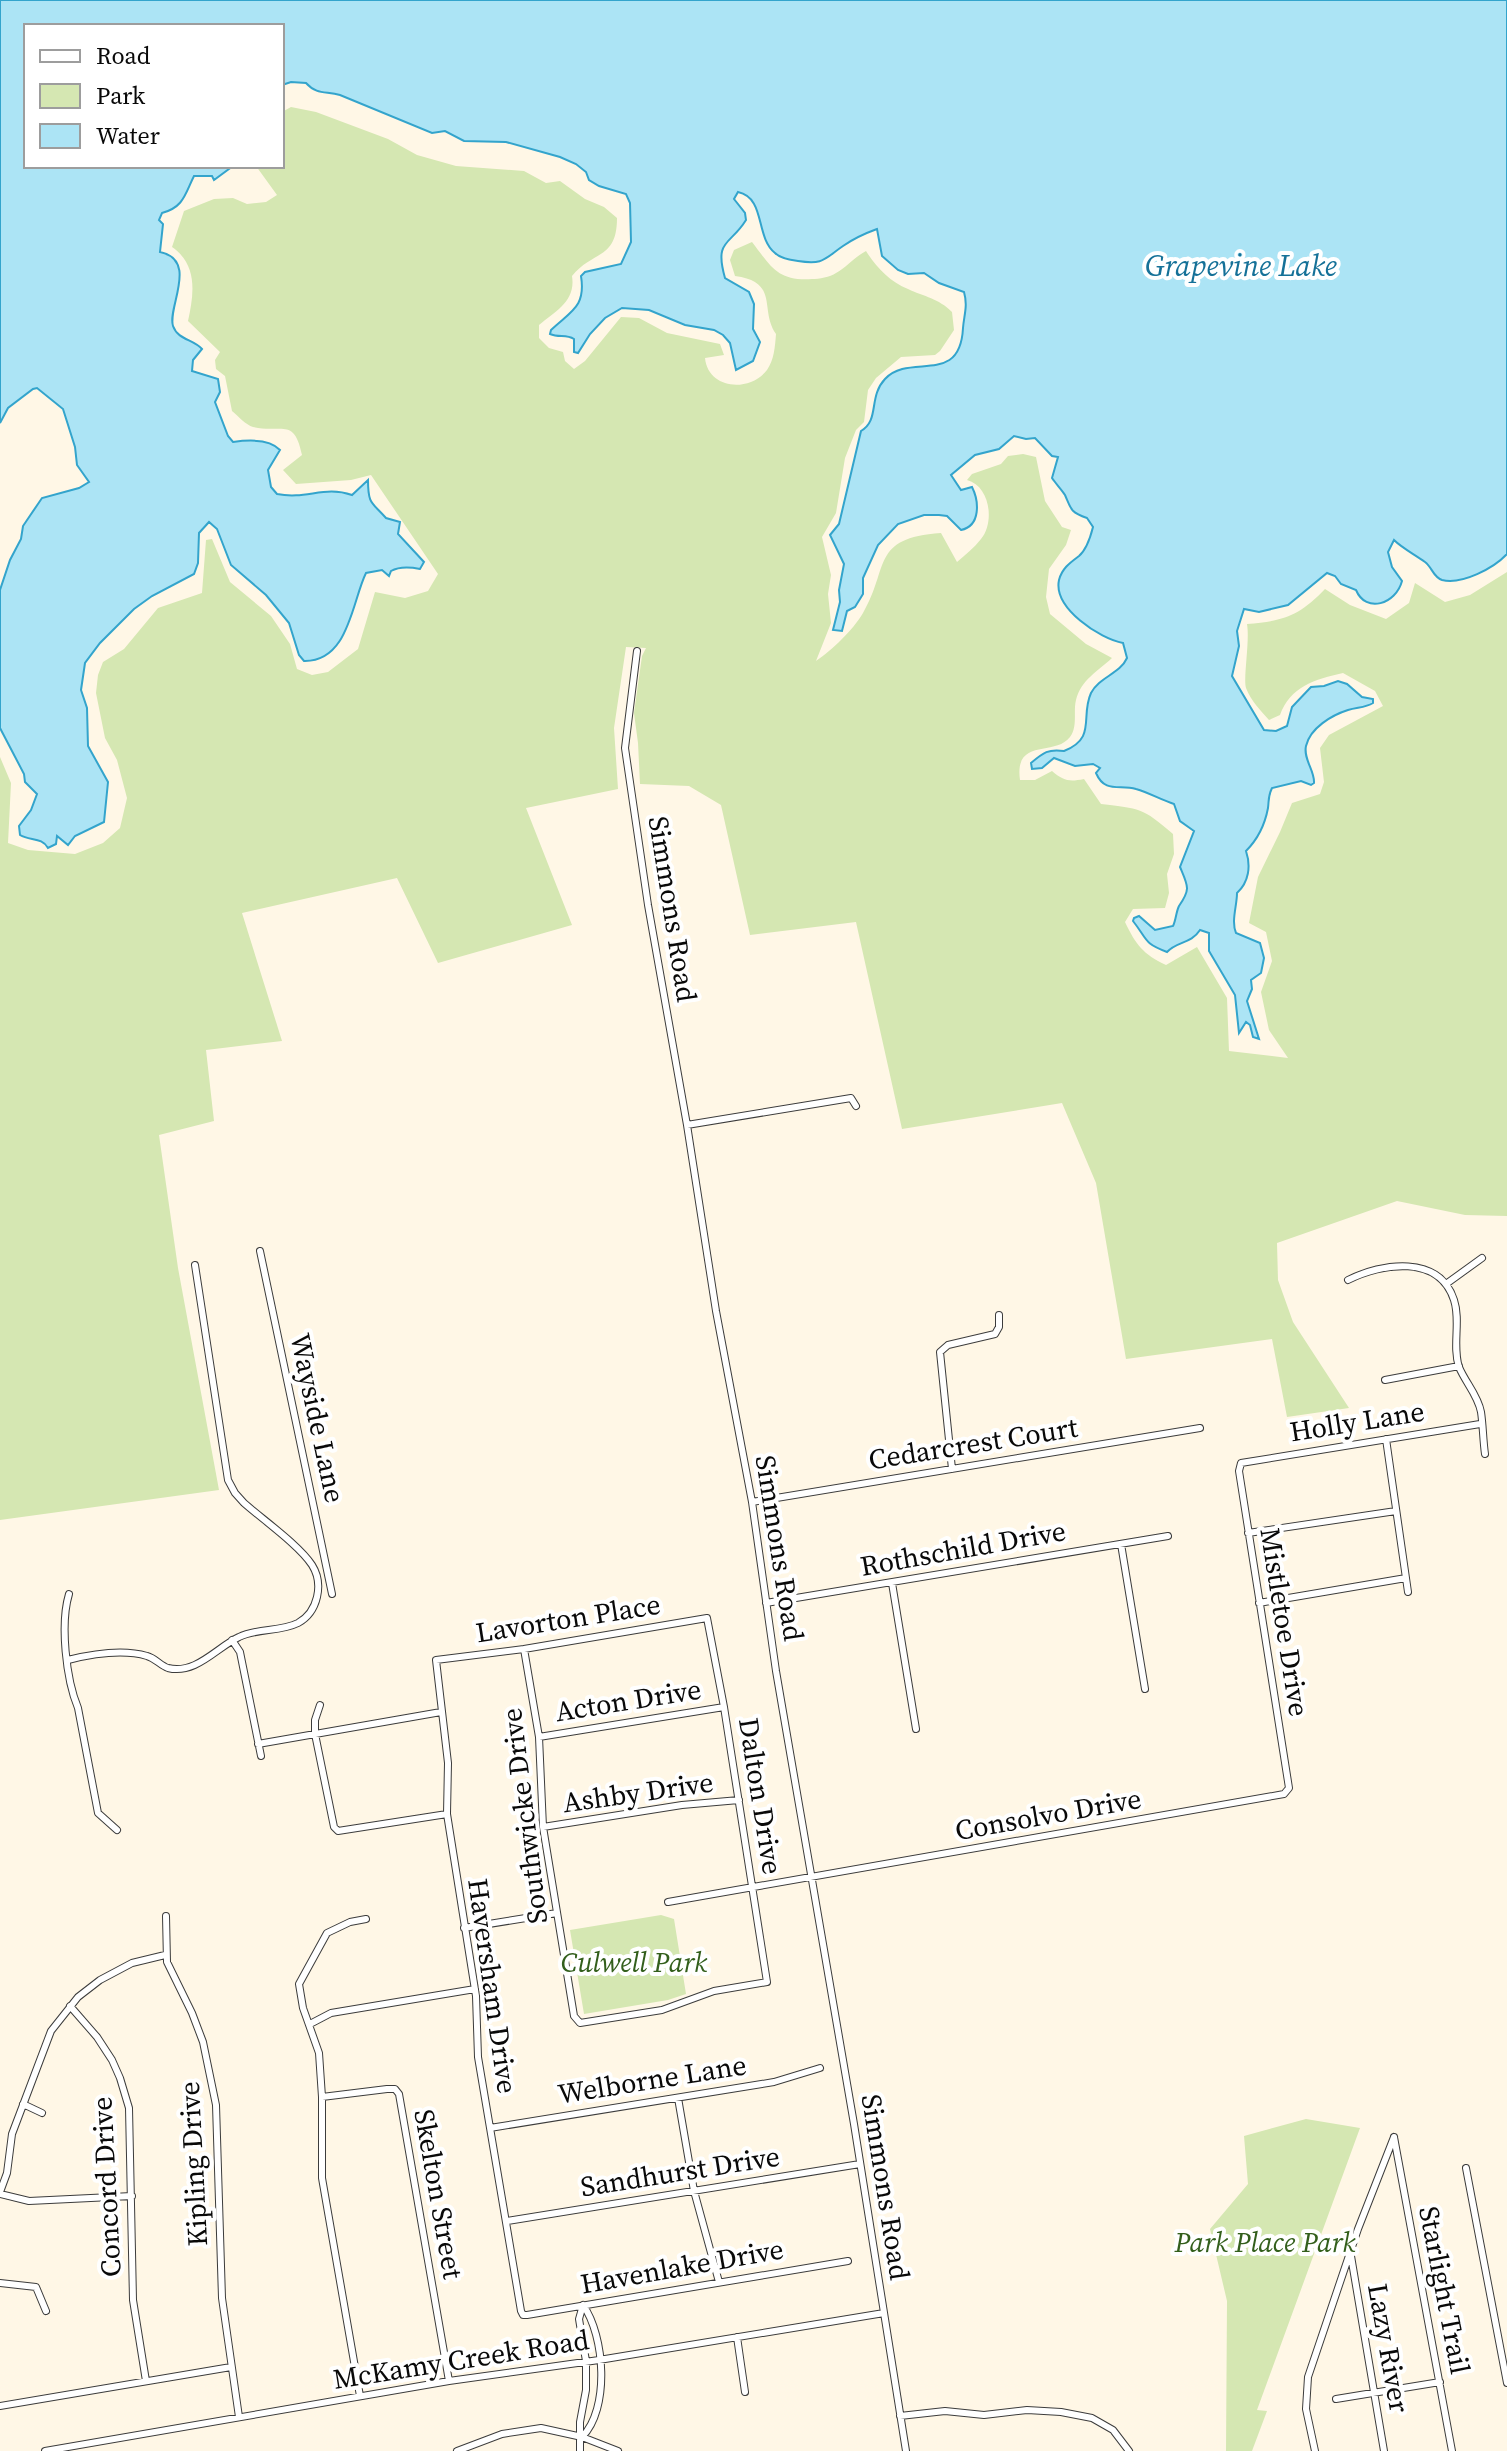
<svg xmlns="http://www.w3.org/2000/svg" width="1507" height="2451" font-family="'Source Serif 4',serif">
  <rect width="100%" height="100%" fill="#fff7e6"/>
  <path fill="#d5e7b2" d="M291,107L316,112L388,139L417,155L456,166L524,171L546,183L560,181L585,199L604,207L617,218C617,260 593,250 572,276C576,301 556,311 539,325V338L549,348L563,352L565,361L574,369L585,361L621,317L639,318L667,333L720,344L724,355L705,358C708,389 749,393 767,370C774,360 775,347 776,334C759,310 780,282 735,276L730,260L734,250L752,242C772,268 778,281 812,279C819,279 830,277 836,273C847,267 853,258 866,251C876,267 890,282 908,289C925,297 938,298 952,312L954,330L940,351L935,355L901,357L876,378L868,390L864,422L856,430L845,458L836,513L822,537L831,575L828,594L831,623L816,661C832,650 853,630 863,613C890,567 870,538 941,533L957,562C965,555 974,548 981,539C995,522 990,486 967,480L972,474L1001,464L1008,456L1023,454L1036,457L1045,501L1062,527L1071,530L1066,545L1049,569L1046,597L1050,614L1086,644L1112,658C1098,671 1081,680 1076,700C1073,712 1078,726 1070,737C1055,757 1014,737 1020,780H1035L1052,771C1064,781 1069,782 1084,779L1101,804C1140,809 1142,807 1173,834L1174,854L1167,874L1169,893L1165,908L1133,909L1125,922C1136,945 1143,954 1166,965L1197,947L1227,998L1229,1051L1288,1058L1269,1030L1261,992L1272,961L1266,932L1249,923L1258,877L1280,832L1292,803L1320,794L1324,782L1320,748L1329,735L1383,706L1375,691L1343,673C1315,679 1290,687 1280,715L1269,720C1261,711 1251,701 1246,688C1243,678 1250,641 1247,624C1284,621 1299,616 1325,589L1350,605L1386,619L1409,603L1415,583L1445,602L1470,595L1507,572V1216L1465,1215L1397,1201L1277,1243L1278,1280L1293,1322L1349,1408L1287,1417L1272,1339L1126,1359L1096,1183L1062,1103L902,1129L856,922L750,935L721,805L689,786L640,784L638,743L634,713L642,656L646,648L626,647L614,728L618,789L526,808L572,925L438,963L397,878L242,913L282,1041L206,1050L214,1121L159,1135L178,1268L219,1490L0,1520V757L11,783L8,843L28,850L75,854L103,843L120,828L127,798L117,760L105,738L96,693L98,675L103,662L124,649L158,608L202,593L206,540L212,539L230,582L271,616L290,644L297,669L312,675L328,672L358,649L375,592L405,598L428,591L438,574L371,475L351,480L296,484L283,470L302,455C294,416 281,434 253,427C246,425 238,416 232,411L225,376L216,369L215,360L220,352L188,321C194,294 198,265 172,247L184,211L214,199L233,198L247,204L266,202L277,195L256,166H282V112Z
    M661,1915L674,1919L686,1994L668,2000L584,2014L570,1930Z
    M1306,2119L1360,2128L1257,2410L1267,2411L1252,2451H1226L1227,2301L1210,2229L1248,2184L1244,2136Z"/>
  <path fill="#ace4f5" stroke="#33a4cc" stroke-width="2" d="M0,0H1507V554C1494,568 1462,585 1442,580C1433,577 1432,567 1425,562C1414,554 1402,548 1394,540L1388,552L1392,567L1402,581C1396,604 1366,614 1356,590L1341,584L1335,576L1327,573L1288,605L1259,612L1244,609L1237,631L1239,646L1232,676L1264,730L1276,731L1287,726L1292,707L1311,687L1324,686L1338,681L1347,684L1362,697L1373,699V703C1365,708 1357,707 1348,710C1332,715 1310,728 1306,746C1303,759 1315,771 1314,783L1311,785L1301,781L1272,788C1268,796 1269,800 1268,808C1265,824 1257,840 1246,851C1251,866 1249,882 1237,893C1237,906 1231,921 1236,933L1260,943L1264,958L1261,973L1251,980L1252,989L1247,1001L1259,1039L1253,1037L1250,1025L1246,1022L1239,1033L1235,995L1209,951V933L1200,930C1191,944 1177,941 1167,952C1143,943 1148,940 1133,921L1134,918L1139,916L1155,930L1173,926C1176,920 1176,912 1179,906C1191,889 1188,886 1180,867L1194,831L1180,821L1174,804C1161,800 1150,793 1136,789C1120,784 1105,794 1096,773L1100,768L1093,764L1075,766L1054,758L1042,768L1032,769L1031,763C1044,752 1048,749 1064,751C1097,738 1080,717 1091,693C1099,677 1120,674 1127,658L1123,643C1100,639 1053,608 1059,580C1062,568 1071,562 1079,556C1086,550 1091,535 1093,527L1087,518C1070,512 1071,509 1065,495C1062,490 1056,484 1052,478L1058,457L1052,456L1035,438L1026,439L1014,436L999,449L975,455L951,475L961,490L972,487C979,501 981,526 961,530L947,516L939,515H924L898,524L878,545L863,578V594L855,607L847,611L842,631L833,630L840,602L839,590L844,564L830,535L839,524L861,431C880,420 868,397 885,379C910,352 960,387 963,328C964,315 968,306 964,292L939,283L924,273L908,274L898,270L882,256L877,229C866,233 853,239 843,246C824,259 824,265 798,261C791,260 781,259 775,253C755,237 766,198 738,192L734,199L745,213L746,220C730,246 714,239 725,278L749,292L754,304L753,329L760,342L753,361L736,370L730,343L723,335L714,330L685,325L649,310L622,308L605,318L590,334L578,353L574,352V339C566,334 559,338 550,334L551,330C571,311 586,307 581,276L585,272L621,264L631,242L630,203L626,194L599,186L589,180L586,172L576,164L560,157L506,142L464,141L445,131L432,133L340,95C325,91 317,95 306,83L291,82L282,85V26H26V166H233L214,180L212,176H194C185,194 184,207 162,213L159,220L163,224L160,252C199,260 167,308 173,326C178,340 193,339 202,349L193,360L192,371L218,379L220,392L215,402L228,436L233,442C247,440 269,438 280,450L268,470L271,487L277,494C307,500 324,485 352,495L368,480C368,505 372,502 386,518L400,522L398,534L424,562L420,569C410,567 400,566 391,571L389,576L382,570L366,573C352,601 349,662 304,661L299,655L289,623L266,595L231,565L217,529L209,522L199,533L198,563L194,574L152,596L134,609L100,643L85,663L81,690L87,708L88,746L108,782L104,822L75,836L68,845L57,836L56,844L48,848C42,837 30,841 20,835L19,826L31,810L37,794L25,782L24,774L0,728V590L10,560L21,539L23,526L42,498L79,488L89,482L77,465L75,447L63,409L37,388L33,389L8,408L0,423Z"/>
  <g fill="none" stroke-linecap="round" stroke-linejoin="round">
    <g stroke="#3c3c3c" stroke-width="8">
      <path id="minor" d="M637,651L625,748L648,905L687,1125L716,1311L752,1502L776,1671L854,2124L906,2451
        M687,1125L851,1098L856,1106
        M260,1251L332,1594
        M1348,1280C1382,1263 1439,1254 1454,1300C1461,1321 1452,1346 1459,1367C1465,1382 1478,1395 1481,1412C1483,1425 1483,1440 1485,1454
        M1446,1284L1482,1258
        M1385,1380L1459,1366
        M1386,1439L1408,1592
        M952,1469L940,1352L948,1345L995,1334L999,1327V1315
        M752,1502L1200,1428
        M1248,1533L1396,1511
        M1121,1544L1145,1689
        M892,1583L916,1729
        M69,1594C60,1624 66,1679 78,1708L98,1813L117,1830
        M766,1603L1168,1536
        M1259,1603L1406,1578
        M232,1640L240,1652L261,1756
        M524,1649L539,1737L543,1827L574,2016L580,2023L662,2010L714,1991L767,1982L724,1707L707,1618L524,1649L436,1660L448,1763L447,1814L476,1996L478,2057L521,2311L523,2315H527L848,2261
        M68,1660C92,1654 123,1649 147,1656C155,1658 161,1666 168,1668C196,1675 217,1647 239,1637C257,1628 280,1632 298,1623C318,1612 324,1584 312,1565C299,1545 262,1519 244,1503L235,1493L228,1480L195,1265
        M320,1705L315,1720V1734L334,1827L338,1831L447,1814
        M539,1737L724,1707
        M258,1744L441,1712
        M543,1827L682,1805L739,1800
        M668,1902L1284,1794L1289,1788L1239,1471L1241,1463L1480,1424
        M166,1916L167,1962L192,2013L203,2042L216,2105L222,2298L239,2417
        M464,1928L557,1913
        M70,2006L97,2037L112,2060L120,2078L129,2108L133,2300L146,2381
        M310,2024L331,2013L475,1989
        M322,2097L387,2089H395L399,2094L449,2381
        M678,2098L694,2191L719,2282
        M23,2104L42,2113
        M490,2128L774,2082L820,2068
        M1394,2137L1452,2451
        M1466,2168L1507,2383
        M0,2192L7,2173L12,2134L51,2031L78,1997L100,1980L132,1963L165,1955
        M0,2194L29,2201L132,2196
        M507,2221L860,2164
        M1351,2256L1384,2451
        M0,2283L36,2287L46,2311
        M737,2337L745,2392
        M360,2396L322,2178V2097L319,2053L303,2008L299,1984L327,1933L350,1922L366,1919
        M1336,2399L1440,2382
        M0,2406L231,2367
        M900,2416L945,2411L984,2415L1027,2410L1061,2412L1092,2418L1113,2430L1129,2451
        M582,2437C610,2409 605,2336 583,2305
        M45,2451L449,2381L599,2360L884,2313
        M457,2451L502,2434L541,2428L582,2437L618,2451
        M580,2451V2422L586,2390V2361L579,2319L583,2305
        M1315,2451L1306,2409L1308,2377L1358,2229L1394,2137"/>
    </g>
    <use href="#minor" stroke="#fff" stroke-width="6"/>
  </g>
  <g text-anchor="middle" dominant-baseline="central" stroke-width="8" stroke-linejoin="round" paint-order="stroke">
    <g font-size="28" fill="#090909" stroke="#fff">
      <text transform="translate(673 909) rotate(81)">Simmons Road</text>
      <text transform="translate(318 1418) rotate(78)">Wayside Lane</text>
      <text transform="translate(1357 1421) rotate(-9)">Holly Lane</text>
      <text transform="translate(973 1443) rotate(-9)">Cedarcrest Court</text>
      <text transform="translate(780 1548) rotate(81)">Simmons Road</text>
      <text transform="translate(963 1548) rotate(-10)">Rothschild Drive</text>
      <text transform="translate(568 1618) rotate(-9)">Lavorton Place</text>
      <text transform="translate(1285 1622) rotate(81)">Mistletoe Drive</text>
      <text transform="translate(628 1700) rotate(-9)">Acton Drive</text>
      <text transform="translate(638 1792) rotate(-8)">Ashby Drive</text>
      <text transform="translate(761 1796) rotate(81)">Dalton Drive</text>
      <text transform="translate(1048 1814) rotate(-10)">Consolvo Drive</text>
      <text transform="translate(524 1816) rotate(-97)">Southwicke Drive</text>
      <text transform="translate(493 1986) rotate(82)">Haversham Drive</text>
      <text transform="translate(652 2079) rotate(-9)">Welborne Lane</text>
      <text transform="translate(193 2164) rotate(-93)">Kipling Drive</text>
      <text transform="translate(680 2171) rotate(-9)">Sandhurst Drive</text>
      <text transform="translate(106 2187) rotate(-93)">Concord Drive</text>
      <text transform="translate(886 2187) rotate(81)">Simmons Road</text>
      <text transform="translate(439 2194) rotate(80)">Skelton Street</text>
      <text transform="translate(682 2266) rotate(-10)">Havenlake Drive</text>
      <text transform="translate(1445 2290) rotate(79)">Starlight Trail</text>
      <text transform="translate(1389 2348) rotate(80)">Lazy River</text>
      <text transform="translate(461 2359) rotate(-9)">McKamy Creek Road</text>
    </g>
    <g font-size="28" font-style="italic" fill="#335f1c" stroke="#fff">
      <text x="634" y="1962">Culwell Park</text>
      <text x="1265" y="2242">Park Place Park</text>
    </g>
    <g font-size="30" font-style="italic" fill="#157198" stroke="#fff">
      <text x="1241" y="265">Grapevine Lake</text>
    </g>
  </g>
  <rect x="24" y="24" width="260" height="144" fill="#ffffff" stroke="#9d9d9d" stroke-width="2"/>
  <rect x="40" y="50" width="40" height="12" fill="#ffffff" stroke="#9d9d9d" stroke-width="2"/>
  <text x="96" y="64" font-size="24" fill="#090909">Road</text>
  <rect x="40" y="84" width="40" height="24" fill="#d5e7b2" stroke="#9d9d9d" stroke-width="2"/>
  <text x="96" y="104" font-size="24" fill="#090909">Park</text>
  <rect x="40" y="124" width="40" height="24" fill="#ace4f5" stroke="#9d9d9d" stroke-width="2"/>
  <text x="96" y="144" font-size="24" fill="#090909">Water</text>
</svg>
